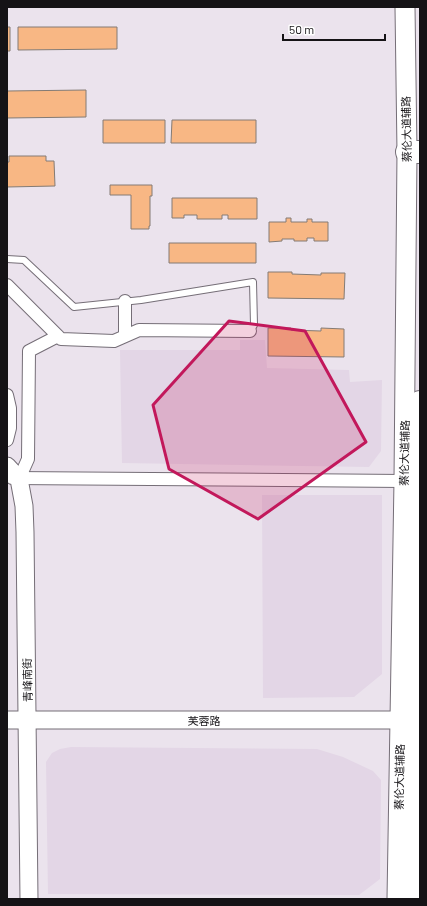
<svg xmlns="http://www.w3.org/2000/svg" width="427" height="906" font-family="Barlow,'Noto Sans SC',sans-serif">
  <rect width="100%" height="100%" fill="#ebe3ed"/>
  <path fill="#e3d6e6" d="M240,340H265L267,368L349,370L350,382L382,380L381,451L369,467L122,463L120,350H240Z
    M262,495H382V674L354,697L263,698Z
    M71,747L317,749L343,757L373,771L381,780L380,879L359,895L48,894L46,762L52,753L60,749Z"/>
  <path fill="#f8b784" stroke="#847b74" d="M7,27H10V51H7Z
    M18,27H117V49L18,50Z
    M86,90V117L7,118V91Z
    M103,120H165V143H103Z
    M172,120H256V143H171Z
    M9,156H46V161H54L55,186L7,187V162H9Z
    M110,185H152V196H150V226H149V229H131V195H110Z
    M172,198H257V219H228V215H222V219H197V215H184V218H172Z
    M286,218H291V222H307V219H312V222H328V241H314V238H307V241H294V239H282V241L269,242V222H286Z
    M169,243H256V263H169Z
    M268,272H292V274L321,275V273H345L344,299L268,298Z
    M268,328H291V330L321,331V328L344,329V357L268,356Z"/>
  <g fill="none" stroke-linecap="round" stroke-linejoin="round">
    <g stroke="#756e77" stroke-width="8">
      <path id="lane" d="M7,259L24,260L74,307L141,300L253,282L254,325L250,331"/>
    </g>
    <g stroke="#756e77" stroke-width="14">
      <path id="street" d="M7,285L61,339L114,341L139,330L250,331
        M125,301V336
        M7,395L10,408V428L7,440
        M12,478L404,481
        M19,479L28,459L29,351L58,336"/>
    </g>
    <g stroke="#756e77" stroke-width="19">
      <path id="secondary" d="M7,466L19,479L24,506L25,532L29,899
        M7,720H400"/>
    </g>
    <g stroke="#756e77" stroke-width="21">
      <path id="primary" d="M397,899L404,481L407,152L405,7"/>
    </g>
    <g stroke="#756e77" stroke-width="24">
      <path id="highway" d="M407,152H420
        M400,720L418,710
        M416,899L420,402"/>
    </g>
    <use href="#lane" stroke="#fff" stroke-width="6"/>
    <use href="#street" stroke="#fff" stroke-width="12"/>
    <use href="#secondary" stroke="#fff" stroke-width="17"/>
    <use href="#primary" stroke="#fff" stroke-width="19"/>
    <use href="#highway" stroke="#fff" stroke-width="22"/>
  </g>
  <path fill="#c2185b" fill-opacity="0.2" stroke="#c2185b" stroke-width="3" stroke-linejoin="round" d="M229,321L305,331L366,442L258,519L169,469L153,405Z"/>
  <g text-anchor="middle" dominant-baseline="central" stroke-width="3.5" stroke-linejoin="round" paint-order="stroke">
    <g font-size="11" fill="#151316" stroke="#fff">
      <text transform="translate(406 129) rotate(-91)">蔡伦大道辅路</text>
      <text transform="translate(404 453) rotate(-89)">蔡伦大道辅路</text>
      <text transform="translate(27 680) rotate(-91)">青峰南街</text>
      <text x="204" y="720">芙蓉路</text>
      <text transform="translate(399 777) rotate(-89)">蔡伦大道辅路</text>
    </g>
  </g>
  <rect width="427" height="906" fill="none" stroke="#151316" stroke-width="16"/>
  <path d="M283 34v6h102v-6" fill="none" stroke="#151316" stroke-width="2"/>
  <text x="289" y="34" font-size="12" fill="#151316" stroke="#ffffff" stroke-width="3" paint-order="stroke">50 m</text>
</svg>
